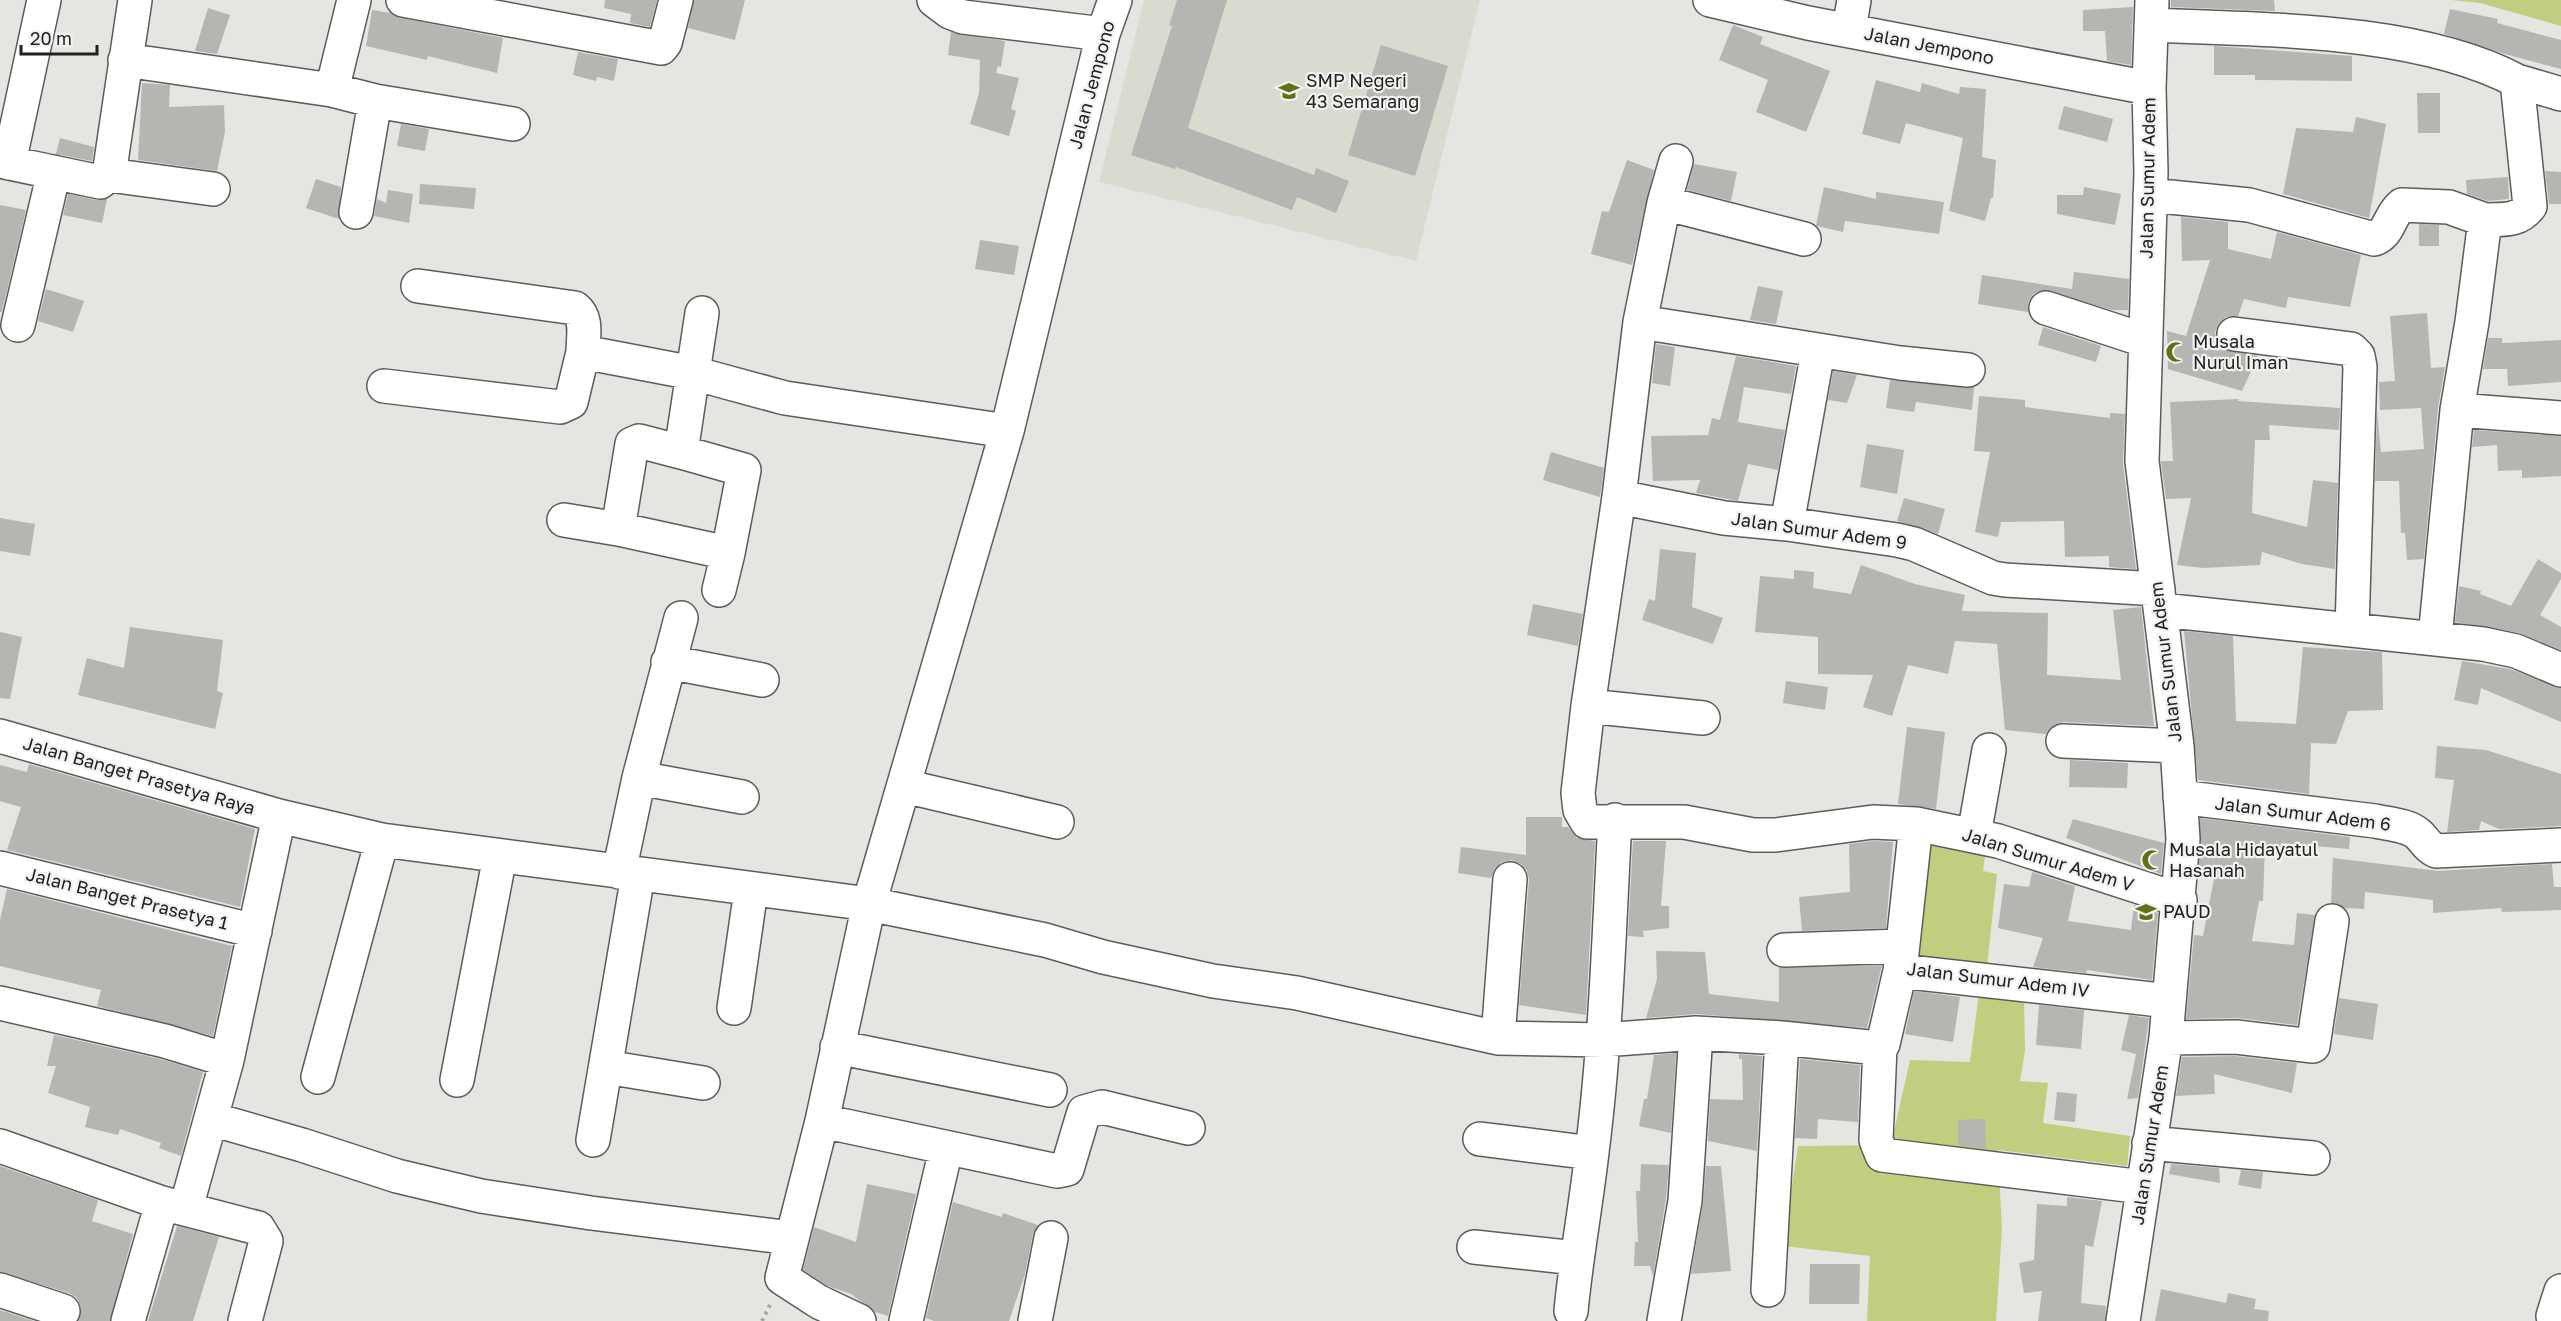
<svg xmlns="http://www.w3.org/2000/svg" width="2561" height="1321" font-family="'Golos Text',sans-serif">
<rect width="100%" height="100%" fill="#e5e6e2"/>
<path fill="#d9dbd0" d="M 1144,0 L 1480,0 L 1416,261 L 1099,182 Z"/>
<path fill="#c0cf7f" d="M 2451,0 L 2561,0 L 2561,26 L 2480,3 Z
M 1924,840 L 1986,848 L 1983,871 L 1997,874 L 1987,967 L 1913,958 Z
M 1979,992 L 2024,992 L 2025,1051 L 2020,1081 L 2048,1083 L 2043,1123 L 2130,1136 L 2127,1166 L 1998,1150 L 2002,1229 L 1996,1321 L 1867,1321 L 1870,1256 L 1783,1246 L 1798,1146 L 1891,1145 L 1910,1060 L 1970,1062 Z"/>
<path fill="#b5b5b2" d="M 605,0 L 657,0 L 650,27 L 630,23 L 631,14 L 604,8 Z
M 694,0 L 745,0 L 735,40 L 688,28 Z
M 1177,0 L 1227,0 L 1188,128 L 1314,175 L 1316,168 L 1349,181 L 1336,213 L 1297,197 L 1292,210 L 1176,167 L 1175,169 L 1131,155 L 1172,26 L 1169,25 Z
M 2171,0 L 2274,0 L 2275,11 L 2171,7 Z
M 2133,7 L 2131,65 L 2107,61 L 2105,31 L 2083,31 L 2083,10 Z
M 208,8 L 230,15 L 217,54 L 195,51 Z
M 2450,9 L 2498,19 L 2497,23 L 2561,40 L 2561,69 L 2501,53 L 2444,34 Z
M 372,10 L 390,13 L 400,18 L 503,38 L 497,73 L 428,56 L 427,60 L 366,46 Z
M 1733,25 L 1763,37 L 1760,44 L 1830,71 L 1806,132 L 1756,112 L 1768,80 L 1719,60 Z
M 951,32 L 1005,41 L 1001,67 L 998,66 L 996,73 L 1019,78 L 1011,109 L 1016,111 L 1009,136 L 970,124 L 979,93 L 980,60 L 948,55 Z
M 1381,45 L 1448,66 L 1415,176 L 1348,155 Z
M 2214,46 L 2352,56 L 2352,81 L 2255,80 L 2255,75 L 2214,75 Z
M 578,52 L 618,59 L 614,81 L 597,77 L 596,81 L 573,75 Z
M 1876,80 L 1920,92 L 1922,83 L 1959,94 L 1960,87 L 1986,89 L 1982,157 L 1996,160 L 1993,198 L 1991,198 L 1985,221 L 1949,211 L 1963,138 L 1906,123 L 1900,144 L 1862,134 Z
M 142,83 L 170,85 L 169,107 L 224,105 L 225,132 L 217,171 L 138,160 Z
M 2417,93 L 2440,93 L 2440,133 L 2418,133 Z
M 2064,106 L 2113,119 L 2107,142 L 2058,129 Z
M 2356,117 L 2386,124 L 2369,218 L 2283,194 L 2296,128 L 2353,132 Z
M 401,124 L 429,129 L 425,151 L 397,146 Z
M 60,138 L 94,147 L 92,161 L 56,154 Z
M 1627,160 L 1654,170 L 1632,265 L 1591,254 L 1602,211 L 1609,212 Z
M 1694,164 L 1737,172 L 1731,201 L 1687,190 Z
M 2545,171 L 2561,172 L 2561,204 L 2549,204 Z
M 2508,177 L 2509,199 L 2488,201 L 2467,194 L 2466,180 Z
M 316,179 L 341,187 L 339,219 L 306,208 Z
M 420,184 L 476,188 L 474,209 L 419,204 Z
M 1824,187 L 1876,199 L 1876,192 L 1944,202 L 1939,234 L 1845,221 L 1843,232 L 1817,226 L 1816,225 Z
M 2084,187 L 2121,194 L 2115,225 L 2057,214 L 2057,195 L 2083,195 Z
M 388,190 L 413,194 L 409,223 L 374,216 L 377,199 L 386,203 Z
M 68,194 L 96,200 L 107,199 L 102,223 L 63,215 Z
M 0,205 L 26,210 L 2,312 L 0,312 Z
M 2181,217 L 2228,222 L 2228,249 L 2271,259 L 2277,232 L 2361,255 L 2350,307 L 2288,297 L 2286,308 L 2244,299 L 2238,316 L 2226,317 L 2219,323 L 2215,332 L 2217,342 L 2223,349 L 2258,356 L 2242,391 L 2168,369 L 2167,331 L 2186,336 L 2210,260 L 2182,261 Z
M 2419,224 L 2439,225 L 2439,246 L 2419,246 Z
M 980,240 L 1019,246 L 1014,275 L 975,269 Z
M 2074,272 L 2129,279 L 2128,310 L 2112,310 L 2043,290 L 2033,294 L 2028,303 L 2028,312 L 1978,304 L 1982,275 L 2072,289 Z
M 1758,286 L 1783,291 L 1776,324 L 1750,320 Z
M 46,289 L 84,301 L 73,332 L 38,321 Z
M 2427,313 L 2431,368 L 2445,367 L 2438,408 L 2424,559 L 2407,560 L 2405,533 L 2401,533 L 2399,481 L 2375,481 L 2377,411 L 2381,452 L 2424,449 L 2421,408 L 2380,410 L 2379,382 L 2395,381 L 2390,316 Z
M 2043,327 L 2101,346 L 2096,362 L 2038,345 Z
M 2488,338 L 2502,338 L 2502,343 L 2561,340 L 2561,382 L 2508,386 L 2507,369 L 2483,369 Z
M 1656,344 L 1675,347 L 1670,386 L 1652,383 Z
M 1736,356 L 1796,366 L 1791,394 L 1744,387 L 1738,422 L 1785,430 L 1778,470 L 1748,464 L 1738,501 L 1696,493 L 1700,480 L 1653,481 L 1651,436 L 1708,435 L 1712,418 L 1720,420 Z
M 1833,371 L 1857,375 L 1847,403 L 1828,400 Z
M 1890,380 L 1974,387 L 1972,410 L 1916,402 L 1914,412 L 1886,408 Z
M 1979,396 L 2025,400 L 2025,407 L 2110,418 L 2110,413 L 2125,414 L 2123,463 L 2136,569 L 2109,567 L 2109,556 L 2065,557 L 2064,521 L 2001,522 L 1998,537 L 1975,532 L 1990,452 L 1974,451 Z
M 2239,399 L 2238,401 L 2340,408 L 2339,430 L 2269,425 L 2270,440 L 2255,440 L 2252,513 L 2307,527 L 2313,480 L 2338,483 L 2335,569 L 2302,564 L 2262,552 L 2260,565 L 2204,568 L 2177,565 L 2191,498 L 2166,499 L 2161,461 L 2173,461 L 2170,402 Z
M 2474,430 L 2561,436 L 2561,476 L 2522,478 L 2522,470 L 2498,471 L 2497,445 L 2472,447 Z
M 1867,444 L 1904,450 L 1897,494 L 1860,487 Z
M 1551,452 L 1604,468 L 1600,497 L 1543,480 Z
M 1904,498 L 1945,509 L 1938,534 L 1897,521 Z
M 0,518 L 35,524 L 30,556 L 0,551 Z
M 1660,549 L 1696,553 L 1692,607 L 1723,618 L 1713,644 L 1642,620 L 1649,599 L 1655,601 Z
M 2538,559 L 2561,573 L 2561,579 L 2540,615 L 2561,627 L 2561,650 L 2520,633 L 2455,622 L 2459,586 L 2481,591 L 2480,594 L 2511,606 Z
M 1861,565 L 1915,584 L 1965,595 L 1962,611 L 2048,613 L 2047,675 L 2121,680 L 2113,610 L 2141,607 L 2154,726 L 2064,722 L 2054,725 L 2046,734 L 2005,730 L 1997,644 L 1955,641 L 1948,674 L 1908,665 L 1892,716 L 1863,707 L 1873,675 L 1818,674 L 1818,637 L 1755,632 L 1760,576 L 1794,579 L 1794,570 L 1814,572 L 1813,588 L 1851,594 Z
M 1533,604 L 1583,614 L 1578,646 L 1527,635 Z
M 130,627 L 223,640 L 217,691 L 223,693 L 215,729 L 78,695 L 87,658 L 124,668 Z
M 2184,631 L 2233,636 L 2236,721 L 2296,724 L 2303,647 L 2382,652 L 2383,710 L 2348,711 L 2336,744 L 2311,743 L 2309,794 L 2198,780 Z
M 0,632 L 22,637 L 10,699 L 0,698 Z
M 2462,661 L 2510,669 L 2561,688 L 2561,722 L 2481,688 L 2478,705 L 2454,700 Z
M 1786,681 L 1828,687 L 1825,710 L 1783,703 Z
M 1907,727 L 1945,732 L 1936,809 L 1898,804 Z
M 2437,746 L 2486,750 L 2561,774 L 2561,826 L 2499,829 L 2481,821 L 2479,830 L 2447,832 L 2454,780 L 2435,778 Z
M 2070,760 L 2128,763 L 2127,788 L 2069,787 Z
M 29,764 L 255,829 L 240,907 L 7,850 L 21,807 L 0,801 L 0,765 L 27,772 Z
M 1526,817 L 1562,817 L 1562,827 L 1568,827 L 1577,838 L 1595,841 L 1586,1015 L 1519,1005 L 1529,880 L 1527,871 L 1521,864 L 1512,860 L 1502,862 L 1495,868 L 1491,878 L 1458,873 L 1461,847 L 1526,855 Z
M 2200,818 L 2350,837 L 2349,849 L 2281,843 L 2280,847 L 2265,846 L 2263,901 L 2259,901 L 2252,941 L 2294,945 L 2297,913 L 2315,915 L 2297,1025 L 2238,1018 L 2186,1019 L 2194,935 L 2203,936 L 2215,873 L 2199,873 Z
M 2073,819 L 2164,843 L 2161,874 L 2066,838 Z
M 1633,841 L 1666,841 L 1661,906 L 1669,906 L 1669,928 L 1643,931 L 1644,937 L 1628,936 Z
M 1874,841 L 1893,842 L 1886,928 L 1802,931 L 1799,897 L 1850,892 L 1849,844 Z
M 2333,858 L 2439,871 L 2552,864 L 2554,887 L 2561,887 L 2561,910 L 2502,912 L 2501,908 L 2433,913 L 2433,900 L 2365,892 L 2364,909 L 2345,908 L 2331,903 Z
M 2032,872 L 2075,886 L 2068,921 L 2131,930 L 2134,905 L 2158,913 L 2152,980 L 2087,970 L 2086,973 L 2033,967 L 2043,938 L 1998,928 L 2004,884 L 2029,887 Z
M 7,889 L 232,946 L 213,1036 L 97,1006 L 101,990 L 0,966 L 0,920 Z
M 1656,951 L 1705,952 L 1709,994 L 1779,1002 L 1779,968 L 1882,965 L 1867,1028 L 1697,1014 L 1646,1018 L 1657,979 Z
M 1914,991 L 1960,997 L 1953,1042 L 1905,1034 Z
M 2339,998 L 2378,1004 L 2373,1040 L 2334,1034 Z
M 2039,1005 L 2084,1010 L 2081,1049 L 2036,1045 Z
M 2129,1015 L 2149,1018 L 2138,1098 L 2127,1099 L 2136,1054 L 2121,1050 Z
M 54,1035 L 160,1059 L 203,1072 L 181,1156 L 159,1148 L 161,1143 L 120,1129 L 118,1135 L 85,1127 L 90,1107 L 48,1093 L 56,1066 L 47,1066 Z
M 1676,1053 L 1671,1133 L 1639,1126 L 1644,1099 L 1647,1099 L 1654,1055 Z
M 1739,1054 L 1762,1056 L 1757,1151 L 1708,1141 L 1710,1099 L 1743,1100 L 1742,1059 L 1739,1059 Z
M 2235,1056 L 2297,1063 L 2292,1093 L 2214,1074 L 2215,1094 L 2176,1096 L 2182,1057 Z
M 1800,1059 L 1860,1065 L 1858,1122 L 1818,1119 L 1817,1139 L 1795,1138 Z
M 2057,1092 L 2077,1094 L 2075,1122 L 2054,1120 Z
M 1985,1119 L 1986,1149 L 1958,1145 L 1958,1120 Z
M 1641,1164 L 1669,1165 L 1666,1199 L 1653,1277 L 1650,1266 L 1634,1266 L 1635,1242 L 1638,1242 L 1636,1191 L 1640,1191 Z
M 2171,1164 L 2219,1168 L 2220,1183 L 2169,1174 Z
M 0,1166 L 98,1200 L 92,1221 L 133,1234 L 110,1321 L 78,1321 L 81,1307 L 77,1298 L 69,1293 L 0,1272 Z
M 1706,1166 L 1721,1166 L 1731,1271 L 1691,1274 L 1703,1204 Z
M 2241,1170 L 2263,1172 L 2261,1189 L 2238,1185 Z
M 867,1184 L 916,1194 L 888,1316 L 875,1312 L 851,1294 L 828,1286 L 803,1270 L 814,1227 L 856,1242 Z
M 2067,1197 L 2102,1201 L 2093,1247 L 2085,1245 L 2081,1303 L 2106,1306 L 2105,1321 L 2038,1321 L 2042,1291 L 2024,1293 L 2019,1263 L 2034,1260 L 2037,1204 L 2067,1206 Z
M 953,1202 L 1002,1217 L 1003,1213 L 1038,1225 L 1033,1234 L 1025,1274 L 1009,1321 L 934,1321 L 926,1318 Z
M 177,1226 L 219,1237 L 193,1321 L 148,1321 Z
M 1810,1264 L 1860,1264 L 1859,1304 L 1809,1304 Z
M 2161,1289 L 2226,1303 L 2228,1293 L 2256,1299 L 2254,1309 L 2269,1311 L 2268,1321 L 2155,1321 Z
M 0,1310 L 34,1321 L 0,1321 Z"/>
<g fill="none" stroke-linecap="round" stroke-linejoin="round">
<g stroke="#5c5c5a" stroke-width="36">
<path id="minor" d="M 354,0 L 332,90 L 375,101 L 513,124
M 403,0 L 661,48 L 665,43 L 676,0
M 934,0 L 950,12 L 963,17 L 1103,34
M 1710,0 L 1808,23 L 2149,88
M 2152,25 C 2264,30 2417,28 2517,81
M 1849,30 L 1854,0
M 125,60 L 332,90
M 0,161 L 100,182 L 109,175 L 135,0
M 1676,161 L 1664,203 L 1640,322 L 1619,497 L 1588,706 L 1578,793 L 1580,810 L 1587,822 L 1684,822 L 1753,835 L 1776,835 L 1873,822 L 1916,824 L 1998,841 L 2180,900
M 9,163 L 44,0
M 109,175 L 213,189
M 2150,195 L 2249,205 L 2374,239 C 2390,234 2389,215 2402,205 L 2449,207 L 2485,220
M 1664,203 L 1804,239
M 356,212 L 375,101
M 418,286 L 575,308 C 588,318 583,337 583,352 L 693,373 L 785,398 L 1007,431
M 2046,308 L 2144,340
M 1640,322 L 1900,363 L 1968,370
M 18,325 L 54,172
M 2234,334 L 2351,349 L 2358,356 L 2360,367 L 2352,629
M 384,386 L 560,407 L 571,402 L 583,352
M 2457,410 L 2561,418
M 1619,497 L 1724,518 L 1787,524 L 1897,540 L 1914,544 L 1993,578 L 2005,580 L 2158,589
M 564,520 L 618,529 L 632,444 L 639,441 L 681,452 L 702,313
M 1787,524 L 1818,351
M 618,529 L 728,553 L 744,470 L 681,452
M 719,590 L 728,553
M 2162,610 L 2483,644 L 2516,651 L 2561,670
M 2435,638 L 2457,410 L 2472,322 L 2485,220 C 2503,219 2518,222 2530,206 L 2517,81 L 2561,94
M 668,662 L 762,680
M 1588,706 L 1703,718
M 0,736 L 279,816
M 2063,741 L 2177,746
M 639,778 L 742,797
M 904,786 L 1057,822
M 2180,797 L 2375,821 C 2388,824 2408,825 2418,834 C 2425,840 2426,846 2436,851 L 2561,845
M 1916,824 L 1900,971 L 2169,1001
M 1974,835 L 1989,750
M 0,868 L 255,931
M 619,872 L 639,778 L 681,618
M 1784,950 L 1901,946
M 0,1003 L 165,1041 L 227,1060
M 734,1008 L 751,890
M 1498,1038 L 1510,879
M 2166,1038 L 2236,1037 L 2313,1046 L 2332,921
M 837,1047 L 1050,1090
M 1880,1047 L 1876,1140 L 1882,1155 L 2143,1187
M 606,1067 L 703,1083
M 318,1077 L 382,840
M 457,1080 L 500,856
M 212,1119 L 302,1145 L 397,1176 L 481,1196 L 591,1213 L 792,1238
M 822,1121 L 1057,1171 L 1067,1169 L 1084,1112 L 1102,1107 L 1188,1128
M 1480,1139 L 1592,1153
M 593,1140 L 638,875
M 2149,1143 L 2313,1158
M 0,1146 L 162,1203 L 258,1228 L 266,1241 L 245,1321
M 186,1208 L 227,1060 L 279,816 L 382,840 L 869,904 L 1007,431 L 1103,34 L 1115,0
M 1474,1247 L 1576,1258
M 0,1290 L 63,1311
M 1768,1290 L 1782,1038
M 1571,1311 C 1576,1258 1586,1205 1592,1152 C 1606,1042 1609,931 1615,820
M 2553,1316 L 2561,1291
M 128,1321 L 162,1203
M 859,1321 L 819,1302 L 782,1278 L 822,1121 L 869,904 L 1045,940 L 1103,957 L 1213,981 L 1297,993 L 1498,1038 L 1603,1040 L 1696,1033 L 1782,1038 L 1878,1048 L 1883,1044 L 1900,971
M 906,1321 L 946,1149
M 1035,1321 L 1051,1238
M 1664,1321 L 1685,1201 L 1696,1033
M 2123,1321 L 2166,1038 L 2183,839 L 2177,746 L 2142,461 L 2151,173 L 2149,88 L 2152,0"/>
</g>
<path stroke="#a7a8a5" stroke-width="4" stroke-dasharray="3 4.5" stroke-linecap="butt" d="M 762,1321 L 771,1303"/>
<use href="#minor" stroke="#fff" stroke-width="33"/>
</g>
<defs>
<g id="school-bare" transform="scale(1.62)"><path d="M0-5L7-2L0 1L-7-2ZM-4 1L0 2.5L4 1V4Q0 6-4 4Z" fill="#646f19" stroke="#f2f3f0" stroke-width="2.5" paint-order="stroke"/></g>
<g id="mosque-bare" transform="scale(1.62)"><path d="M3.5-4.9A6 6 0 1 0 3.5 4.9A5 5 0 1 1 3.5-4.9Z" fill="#646f19" stroke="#f2f3f0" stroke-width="2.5" paint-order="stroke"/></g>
</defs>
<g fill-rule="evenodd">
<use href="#school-bare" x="1289" y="91"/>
<use href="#mosque-bare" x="2176" y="352"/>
<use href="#mosque-bare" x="2152" y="860"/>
<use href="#school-bare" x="2146" y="912"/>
</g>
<g text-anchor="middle" stroke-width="4.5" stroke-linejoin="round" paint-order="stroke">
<g font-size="18" fill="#202120" stroke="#f2f3f0">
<text transform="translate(1929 46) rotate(11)" y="6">Jalan Jempono</text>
<text transform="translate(1092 85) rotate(-75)" y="6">Jalan Jempono</text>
<text transform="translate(2148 178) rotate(-89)" y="6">Jalan Sumur Adem</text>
<text transform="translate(1819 531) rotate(8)" y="6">Jalan Sumur Adem 9</text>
<text transform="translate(2166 662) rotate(-97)" y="6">Jalan Sumur Adem</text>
<text transform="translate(139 776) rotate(16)" y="6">Jalan Banget Prasetya Raya</text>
<text transform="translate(2303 814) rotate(7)" y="6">Jalan Sumur Adem 6</text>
<text transform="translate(2048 860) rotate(17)" y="6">Jalan Sumur Adem V</text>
<text transform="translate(127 899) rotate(14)" y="6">Jalan Banget Prasetya 1</text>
<text transform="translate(1998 980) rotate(7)" y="6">Jalan Sumur Adem IV</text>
<text transform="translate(2150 1145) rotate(-81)" y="6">Jalan Sumur Adem</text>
</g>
<g font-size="18" fill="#202120" stroke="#f2f3f0" text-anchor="start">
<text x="1306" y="87">SMP Negeri<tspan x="1306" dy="21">43 Semarang</tspan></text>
<text x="2193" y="348">Musala<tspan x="2193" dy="21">Nurul Iman</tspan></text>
<text x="2169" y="856">Musala Hidayatul<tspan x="2169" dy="21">Hasanah</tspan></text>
<text x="2163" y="918">PAUD</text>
</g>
</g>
<path d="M21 45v9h76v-9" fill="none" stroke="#202120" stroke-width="3"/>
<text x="30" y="45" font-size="18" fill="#202120" stroke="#f2f3f0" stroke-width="4.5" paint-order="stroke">20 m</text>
</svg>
